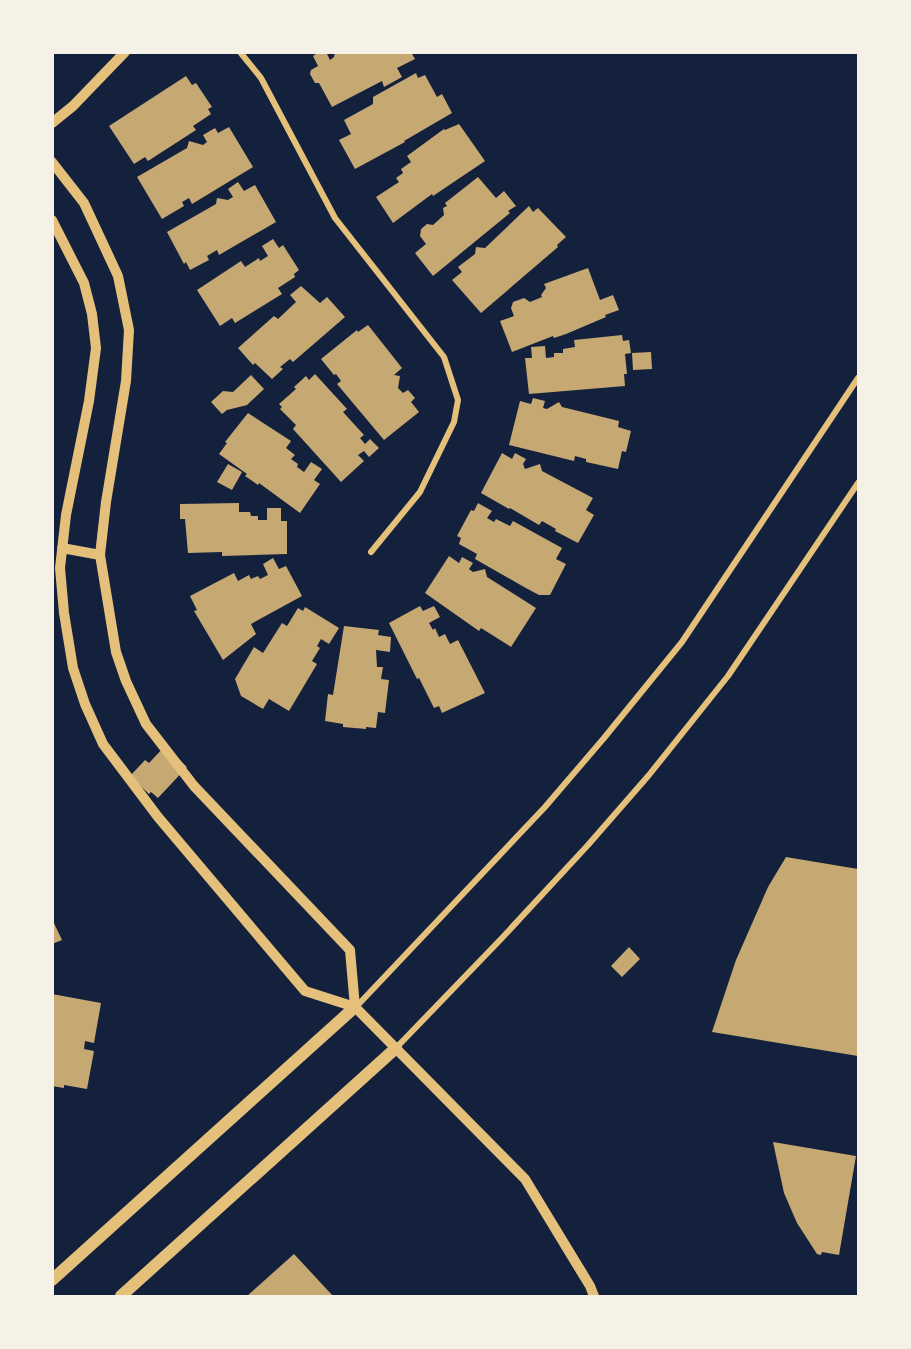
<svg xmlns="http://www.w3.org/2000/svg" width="911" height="1349" font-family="'Nunito Sans',sans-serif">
<rect width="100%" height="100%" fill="#14213d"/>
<path fill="#c6a872" d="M 319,52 L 326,52 L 330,60 L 334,57 L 335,52 L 411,52 L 415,59 L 397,68 L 402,77 L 384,87 L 382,81 L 332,107 L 319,83 L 315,83 L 310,74 L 311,70 L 318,66 L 313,56 Z
M 416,73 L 418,78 L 425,75 L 437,97 L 442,94 L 452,113 L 404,141 L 405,142 L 355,169 L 339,140 L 351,134 L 344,120 L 373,104 L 373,97 Z
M 186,76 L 192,85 L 196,83 L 212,107 L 208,109 L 211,114 L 193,126 L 196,130 L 148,161 L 145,157 L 134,164 L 109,126 Z
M 459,124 L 485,161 L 433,196 L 432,194 L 393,223 L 376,197 L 399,182 L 396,178 L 403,173 L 401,169 L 411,162 L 407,156 L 444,129 L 445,130 Z
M 229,127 L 253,167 L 192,204 L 189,198 L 182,202 L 184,206 L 162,219 L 137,177 L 187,148 L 189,141 L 203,145 L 207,142 L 203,135 L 215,128 L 218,133 Z
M 478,177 L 496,198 L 504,191 L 516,206 L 508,211 L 510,213 L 433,276 L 415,253 L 426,244 L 420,236 L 421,229 L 427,224 L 433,225 L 444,215 L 443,208 L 447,206 L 445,203 Z
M 238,182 L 244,191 L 255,185 L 276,222 L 219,255 L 217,250 L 207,256 L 209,260 L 190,270 L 186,262 L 184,264 L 167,232 L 216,204 L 217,198 L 228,200 L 233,197 L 228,189 Z
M 529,206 L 533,212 L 538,208 L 566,237 L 557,245 L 558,247 L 481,313 L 452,280 L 462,272 L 458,267 L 475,254 L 476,247 L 485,248 Z
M 273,239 L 279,248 L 283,245 L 299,270 L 294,274 L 295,277 L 278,288 L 282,294 L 235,323 L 232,318 L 220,326 L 197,290 L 241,261 L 245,267 L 259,258 L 260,261 L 268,256 L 262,246 Z
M 588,268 L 600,300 L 613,295 L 619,310 L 605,315 L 606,317 L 566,334 L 554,338 L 553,336 L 512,352 L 500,321 L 514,316 L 511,308 L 513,302 L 524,298 L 530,302 L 542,297 L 541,295 L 546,288 L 544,284 Z
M 301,286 L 320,303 L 327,297 L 345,317 L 293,362 L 290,359 L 280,367 L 283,369 L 272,379 L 255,363 L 253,365 L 238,348 L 274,316 L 278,319 L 296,302 L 290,295 Z
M 368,325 L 402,368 L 394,375 L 400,376 L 398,388 L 403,393 L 408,390 L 415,398 L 411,402 L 419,412 L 384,440 L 337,384 L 341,381 L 336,374 L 334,375 L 321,359 L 357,330 L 358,332 Z
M 622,335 L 623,341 L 629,340 L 631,353 L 625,354 L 627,374 L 624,374 L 625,386 L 529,394 L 525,358 L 532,358 L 531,347 L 545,346 L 546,358 L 554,357 L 554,353 L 563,353 L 563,349 L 575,347 L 574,340 Z
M 651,352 L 652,369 L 633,370 L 632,353 Z
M 315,374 L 347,409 L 343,412 L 364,435 L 360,438 L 365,444 L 370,439 L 379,448 L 369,457 L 364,451 L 358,455 L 364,461 L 341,482 L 293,429 L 296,425 L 280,409 L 282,407 L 279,404 L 296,389 L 294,387 L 306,376 L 309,380 Z
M 251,375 L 264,389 L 247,405 L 227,410 L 222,414 L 211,402 L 223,391 L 233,392 Z
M 533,398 L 545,401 L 543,408 L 547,409 L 559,402 L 562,407 L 619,421 L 618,427 L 631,431 L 626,452 L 622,451 L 618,469 L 586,462 L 586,459 L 575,456 L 574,461 L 509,445 L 520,401 L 531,404 Z
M 248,413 L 291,441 L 286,448 L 295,455 L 291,459 L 298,464 L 297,467 L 304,472 L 311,462 L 322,469 L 314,480 L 320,484 L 300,513 L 259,483 L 258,485 L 245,476 L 247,474 L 219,454 L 227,443 L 225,442 Z
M 502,453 L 512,459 L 515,453 L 526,459 L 523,464 L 525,469 L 540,464 L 542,471 L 593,498 L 586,510 L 594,515 L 578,543 L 555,531 L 556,529 L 542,521 L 539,525 L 510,508 L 509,509 L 481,493 Z
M 228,464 L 242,472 L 232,490 L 217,482 Z
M 239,503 L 239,512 L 250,512 L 251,516 L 258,516 L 258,520 L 267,520 L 267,508 L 281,508 L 281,521 L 287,521 L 287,554 L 222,556 L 222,552 L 188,553 L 185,519 L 180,519 L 180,504 Z
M 478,503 L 492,511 L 487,518 L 494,522 L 496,519 L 510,526 L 513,521 L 562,548 L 556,559 L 566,564 L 550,595 L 539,595 L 524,587 L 475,559 L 477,554 L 459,544 L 461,538 L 457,536 L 471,510 L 474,511 Z
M 449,556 L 459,563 L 462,557 L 473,563 L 469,569 L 473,572 L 485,569 L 487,577 L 536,608 L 511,647 L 481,628 L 479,631 L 425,593 Z
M 273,558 L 279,569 L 286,566 L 302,596 L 251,624 L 256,634 L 223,660 L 194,611 L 197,610 L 190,596 L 234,573 L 238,581 L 249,575 L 251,579 L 258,576 L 260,579 L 268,575 L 263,564 Z
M 420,606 L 423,611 L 434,606 L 440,617 L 429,623 L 433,630 L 435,628 L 439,637 L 445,634 L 450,644 L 458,640 L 485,693 L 442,713 L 439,706 L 434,708 L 419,678 L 417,679 L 389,623 Z
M 305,607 L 339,628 L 329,644 L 321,639 L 317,646 L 320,648 L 312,661 L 317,664 L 289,711 L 269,699 L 263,709 L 241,696 L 235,679 L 254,647 L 263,653 L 282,623 L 287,626 L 298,608 L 303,611 Z
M 344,626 L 379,630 L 378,635 L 391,637 L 390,652 L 376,650 L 377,667 L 383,667 L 381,679 L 389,680 L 385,713 L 378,712 L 376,728 L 366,727 L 366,729 L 343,727 L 343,724 L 325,721 L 328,694 L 333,695 Z
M 165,746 L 187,767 L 158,798 L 151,792 L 149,794 L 130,776 L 145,760 L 149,763 Z
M 786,857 L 858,869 L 858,1056 L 712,1032 L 736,960 L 768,887 Z
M 52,919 L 62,940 L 52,944 Z
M 629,947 L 640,959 L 622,977 L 611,966 Z
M 52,994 L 101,1003 L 94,1043 L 85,1041 L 84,1049 L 94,1051 L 87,1089 L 64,1085 L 64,1088 L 52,1086 Z
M 773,1142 L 856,1156 L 839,1255 L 822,1252 L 821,1255 L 817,1254 L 797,1223 L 784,1193 Z
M 294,1254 L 333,1296 L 247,1296 Z"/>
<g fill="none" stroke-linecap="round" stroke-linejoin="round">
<path stroke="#e5c07b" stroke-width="6" d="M 240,52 L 261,78 L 335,218 L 444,357 L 458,400 L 454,422 L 420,492 L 371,552
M 356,1007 L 545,807 L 604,738 L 682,642 L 858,378
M 396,1048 L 502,938 L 588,845 L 649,775 L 728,676 L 858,483"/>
<path stroke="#e5c07b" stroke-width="10" d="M 52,123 L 73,106 L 125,52
M 52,162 L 84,203 L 118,276 L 129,330 L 126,381 L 106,502 L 100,555 L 116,652 L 126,681 L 146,724 L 194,786 L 350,950 L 355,1007
M 52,220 L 84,283 L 92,314 L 96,348 L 89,401 L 66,515 L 60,568 L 64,613 L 73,668 L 85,704 L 103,744 L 158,817 L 305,991 L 355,1007 L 525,1179 L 590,1286 L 594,1296
M 62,548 L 100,555"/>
<path stroke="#e5c07b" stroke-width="12" d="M 52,1280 L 355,1007
M 121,1296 L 396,1048"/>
</g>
<rect width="911" height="1349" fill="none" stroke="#f6f1e7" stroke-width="108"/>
</svg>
